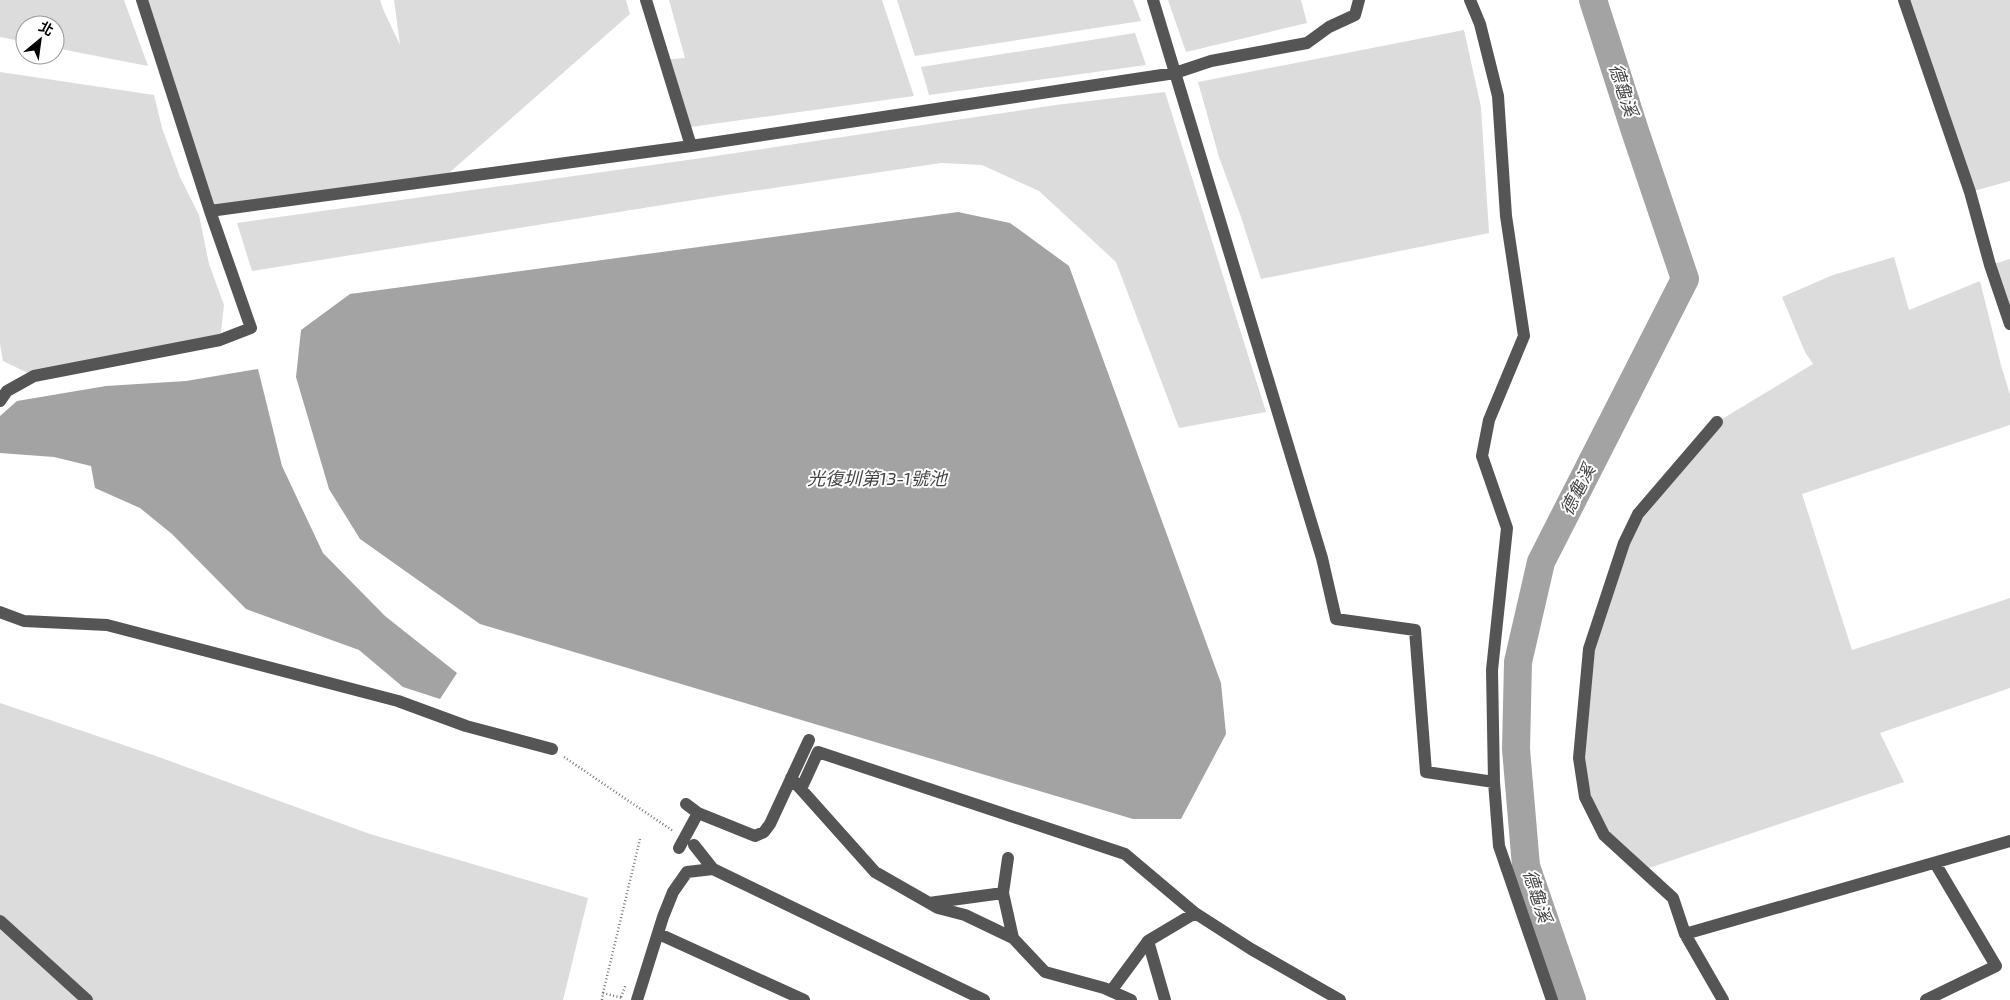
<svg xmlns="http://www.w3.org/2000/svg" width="2010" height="1000" font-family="'Exo 2','Noto Sans TC',sans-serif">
<rect width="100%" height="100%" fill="#fff"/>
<path fill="#dcdcdc" d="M 0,0 L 124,0 L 148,66 L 55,48 L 55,25 L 25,25 L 25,42 L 0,37 Z
M 144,0 L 380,0 L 383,9 L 400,45 L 394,0 L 626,0 L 630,14 L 441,180 L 210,211 Z
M 669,0 L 882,0 L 914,96 L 684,128 L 661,60 L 685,58 Z
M 897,0 L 1133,0 L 1141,21 L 915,56 Z
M 1168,0 L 1301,0 L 1307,23 L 1186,52 Z
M 1904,0 L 2010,0 L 2010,181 L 1970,192 Z
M 1464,30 L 1481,107 L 1489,233 L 1261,279 L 1240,214 L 1219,157 L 1198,82 Z
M 1135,33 L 1146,65 L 929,95 L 921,67 Z
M 0,72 L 154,95 L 162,128 L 180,177 L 199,215 L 209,264 L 224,305 L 220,340 L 34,376 L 3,361 L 0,344 Z
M 1165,92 L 1266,412 L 1179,428 L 1116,262 L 1039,191 L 982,165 L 941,163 L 706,198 L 252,271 L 237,223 L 695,159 L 1056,105 Z
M 1894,257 L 1909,310 L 1980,281 L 2001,365 L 2010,395 L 2010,425 L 1802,494 L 1852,650 L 2010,598 L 2010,688 L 1880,733 L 1904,782 L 1643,870 L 1604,835 L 1579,758 L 1589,649 L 1624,543 L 1717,422 L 1813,364 L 1805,352 L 1782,297 L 1833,275 Z
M 2010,259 L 2010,315 L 1990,265 Z
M 0,703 L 156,756 L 370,834 L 588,898 L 563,1000 L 0,1000 Z"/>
<path fill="#a3a3a3" d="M 958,212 L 1010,223 L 1069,266 L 1221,683 L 1226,734 L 1181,819 L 1133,819 L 480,624 L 360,539 L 329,489 L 296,377 L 301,330 L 350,294 Z
M 258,369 L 282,466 L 323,553 L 385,616 L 457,673 L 440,699 L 403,687 L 359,650 L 246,609 L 172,534 L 140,508 L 95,488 L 91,466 L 54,457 L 0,453 L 0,416 L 17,401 L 106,386 L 186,381 Z"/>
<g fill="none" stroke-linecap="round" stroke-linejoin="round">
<path stroke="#a3a3a3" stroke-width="28" d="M 1572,1000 L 1526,866 L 1516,749 L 1518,662 L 1541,562 L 1685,279 L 1635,131 L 1593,0"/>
<path stroke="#777" stroke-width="2.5" stroke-dasharray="1 2.5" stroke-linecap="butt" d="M 564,757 L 673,831
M 603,993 L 640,839
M 621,997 L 626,984
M 602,1000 L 603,993 L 622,998"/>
<path stroke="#555" stroke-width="12" d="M 646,0 L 691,146
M 1153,0 L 1322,558 L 1336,619 L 1415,630 L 1426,772 L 1494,782
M 1470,0 L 1480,24 L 1498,96 L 1506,216 L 1524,336 L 1489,420 L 1482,456 L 1507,528 L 1492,670 L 1494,782 L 1499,846 L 1552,1000
M 1904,0 L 1970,192 L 1990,265 L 2010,324
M 210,211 L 691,146 L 1175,73 L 1211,61 L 1307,43 L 1329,27 L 1355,15 L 1359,0
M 0,401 L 7,391 L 34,376 L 220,340 L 251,328 L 210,211 L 142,0
M 1717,422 L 1638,514 L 1624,543 L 1589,649 L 1579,758 L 1585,797 L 1604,835 L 1673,898 L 1685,934 L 1723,1000
M 0,612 L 24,621 L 107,625 L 398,701 L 466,726 L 552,749
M 791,778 L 875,872 L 938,908 L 965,915 L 1013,938 L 1045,972 L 1104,988 L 1131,1000
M 801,789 L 818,752 L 1125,854 L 1195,913 L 1251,949 L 1340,1000
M 686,804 L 698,813 L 755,836 L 764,832 L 770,824 L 809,740
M 694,845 L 713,869 L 984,1000
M 679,848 L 698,813
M 1008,858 L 1003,893 L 1013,938
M 929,903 L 1003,893
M 0,921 L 87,1000
M 659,934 L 804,1000
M 1685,934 L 2010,841
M 1111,991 L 1148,941
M 637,1000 L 663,917 L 673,892 L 687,872 L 713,869
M 1165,1000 L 1148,941 L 1195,913
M 1926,1000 L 1996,966 L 1935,863"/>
</g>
<g text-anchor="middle" stroke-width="4" stroke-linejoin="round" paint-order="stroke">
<g font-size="18" font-style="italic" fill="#444" stroke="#fff">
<text transform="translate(1623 90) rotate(72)" y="6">德龜溪</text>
<text x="877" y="485">光復圳第13-1號池</text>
<text transform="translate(1578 490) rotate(-63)" y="6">德龜溪</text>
<text transform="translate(1537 896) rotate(72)" y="6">德龜溪</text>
</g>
</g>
<g transform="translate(40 40) rotate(29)"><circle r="24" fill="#ffffff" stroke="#999999"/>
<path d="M0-4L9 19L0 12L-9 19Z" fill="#000000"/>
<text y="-8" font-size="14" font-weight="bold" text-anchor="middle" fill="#000000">北</text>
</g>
</svg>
